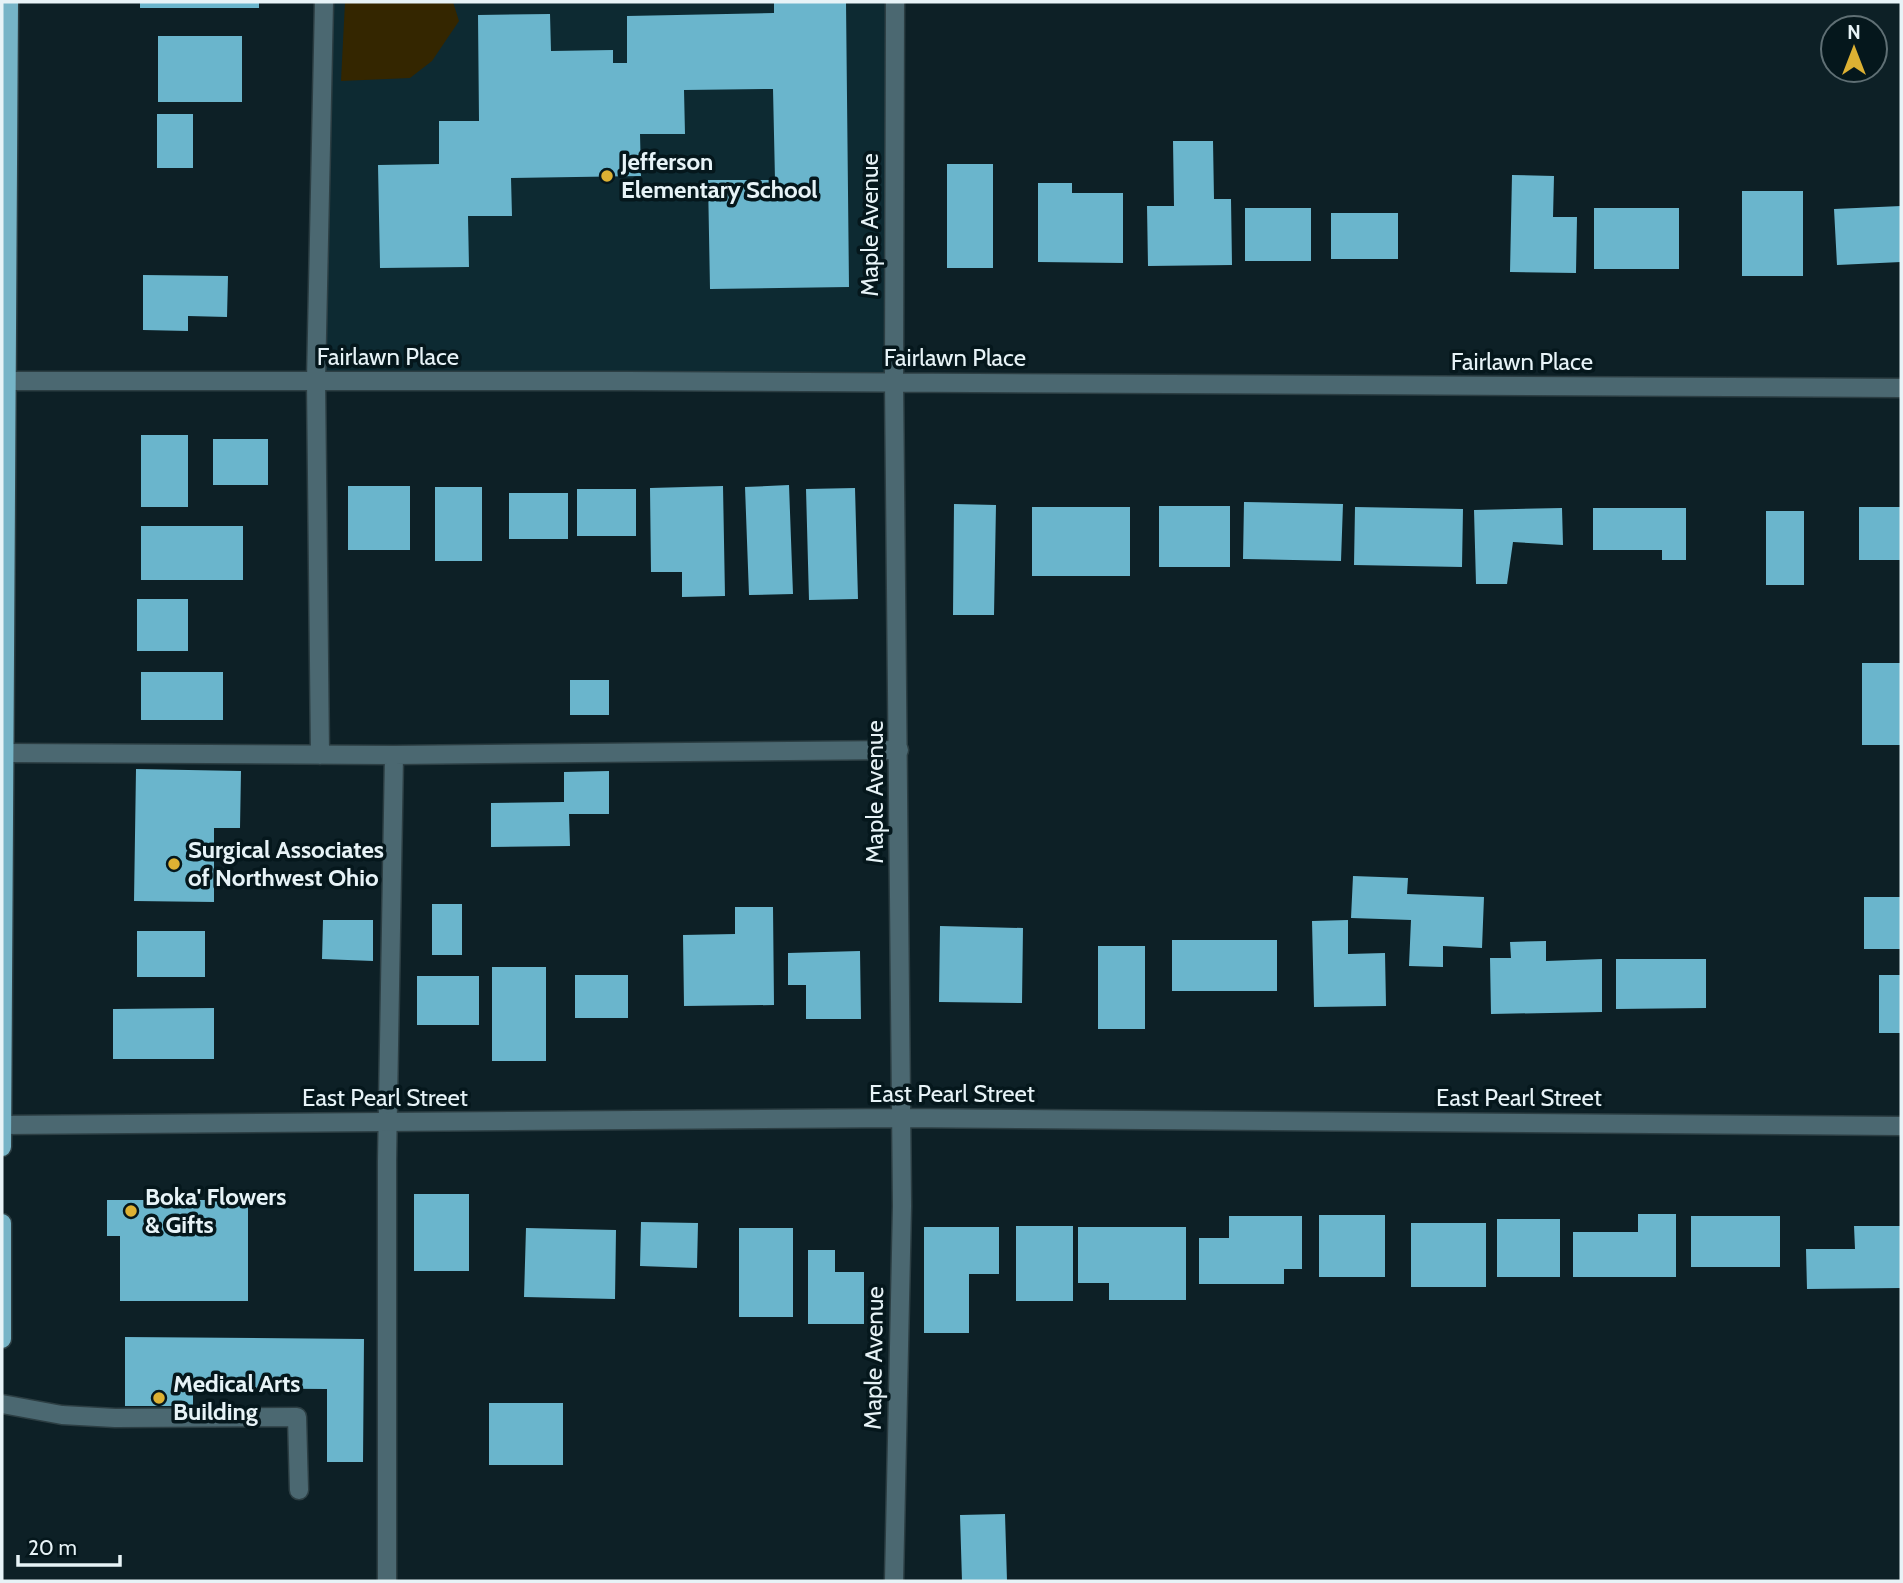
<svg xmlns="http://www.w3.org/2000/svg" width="1903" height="1583" font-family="Cabin,sans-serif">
<rect width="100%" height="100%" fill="#0d2026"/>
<path fill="#0d2a32" d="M 323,2 L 895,2 L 894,382 L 316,381 Z"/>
<path fill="#342600" d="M 345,2 L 453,2 L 459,21 L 432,61 L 410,78 L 341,81 Z"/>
<path fill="#6ab5cc" d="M 140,2 L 259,2 L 259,8 L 140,8 Z
M 774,2 L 846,2 L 849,287 L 710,289 L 708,180 L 775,180 L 773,89 L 684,90 L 685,134 L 640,134 L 641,176 L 511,178 L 512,216 L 468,216 L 469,267 L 380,268 L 378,165 L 439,164 L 439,121 L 479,121 L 478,15 L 550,14 L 551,51 L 613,50 L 613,63 L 627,63 L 627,16 L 774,13 Z
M 158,36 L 242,36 L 242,102 L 158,102 Z
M 157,114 L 193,114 L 193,168 L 157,168 Z
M 1173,141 L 1213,141 L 1214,199 L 1231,199 L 1232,265 L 1148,266 L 1147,206 L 1174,206 Z
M 947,164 L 993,164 L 993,268 L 947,268 Z
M 1512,175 L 1554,176 L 1553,217 L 1577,217 L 1576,273 L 1510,272 Z
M 1038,183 L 1072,183 L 1072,193 L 1123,193 L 1123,263 L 1038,262 Z
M 1742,191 L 1803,191 L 1803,276 L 1742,276 Z
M 1901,206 L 1901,262 L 1837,265 L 1834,209 Z
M 1245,208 L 1311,208 L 1311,261 L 1245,261 Z
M 1594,208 L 1679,208 L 1679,269 L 1594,269 Z
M 1331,213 L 1398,213 L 1398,259 L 1331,259 Z
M 143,275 L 228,276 L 227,317 L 188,316 L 188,331 L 143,330 Z
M 141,435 L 188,435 L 188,507 L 141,507 Z
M 213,439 L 268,439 L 268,485 L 213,485 Z
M 789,485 L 793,594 L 749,595 L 745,487 Z
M 348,486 L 410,486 L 410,550 L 348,550 Z
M 723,486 L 725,596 L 682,597 L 682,572 L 651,572 L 650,488 Z
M 435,487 L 482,487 L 482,561 L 435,561 Z
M 855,488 L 858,599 L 809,600 L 806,489 Z
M 577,489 L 636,489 L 636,536 L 577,536 Z
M 509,493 L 568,493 L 568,539 L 509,539 Z
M 1244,502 L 1343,504 L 1341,561 L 1243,559 Z
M 954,504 L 996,505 L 994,615 L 953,615 Z
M 1159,506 L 1230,506 L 1230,567 L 1159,567 Z
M 1032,507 L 1130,507 L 1130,576 L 1032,576 Z
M 1355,507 L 1463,509 L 1462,567 L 1354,565 Z
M 1859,507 L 1901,507 L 1901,560 L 1859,560 Z
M 1562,508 L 1563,545 L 1513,542 L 1507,584 L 1476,584 L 1474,510 Z
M 1593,508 L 1686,508 L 1686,560 L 1662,560 L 1662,550 L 1593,550 Z
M 1766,511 L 1804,511 L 1804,585 L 1766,585 Z
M 141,526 L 243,526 L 243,580 L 141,580 Z
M 137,599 L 188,599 L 188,651 L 137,651 Z
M 1862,663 L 1901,663 L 1901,745 L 1862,745 Z
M 141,672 L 223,672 L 223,720 L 141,720 Z
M 570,680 L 609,680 L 609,715 L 570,715 Z
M 136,769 L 241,771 L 240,828 L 214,828 L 214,902 L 134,901 Z
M 609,771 L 609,814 L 569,814 L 570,846 L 491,847 L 491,803 L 564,802 L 564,772 Z
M 1353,876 L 1408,878 L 1407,894 L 1484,897 L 1482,948 L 1443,946 L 1443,967 L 1409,966 L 1411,920 L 1351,918 Z
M 1864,897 L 1901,897 L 1901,949 L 1864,949 Z
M 432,904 L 462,904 L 462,955 L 432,955 Z
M 735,907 L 773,907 L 774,1005 L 684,1006 L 683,935 L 735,934 Z
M 323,920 L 373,920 L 373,961 L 322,959 Z
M 1348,920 L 1348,954 L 1385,953 L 1386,1006 L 1314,1007 L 1312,921 Z
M 940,926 L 1023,928 L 1022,1003 L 939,1002 Z
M 137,931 L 205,931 L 205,977 L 137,977 Z
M 1172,940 L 1277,940 L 1277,991 L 1172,991 Z
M 1546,941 L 1546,961 L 1602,959 L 1602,1012 L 1491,1014 L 1490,958 L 1511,958 L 1510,942 Z
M 1098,946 L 1145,946 L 1145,1029 L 1098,1029 Z
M 860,951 L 861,1019 L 806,1019 L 806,985 L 788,985 L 788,953 Z
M 1616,959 L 1706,959 L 1706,1008 L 1616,1009 Z
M 492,967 L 546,967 L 546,1061 L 492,1061 Z
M 575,975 L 628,975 L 628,1018 L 575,1018 Z
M 1879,975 L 1901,975 L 1901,1033 L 1879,1033 Z
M 417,976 L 479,976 L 479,1025 L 417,1025 Z
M 214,1008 L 214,1059 L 113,1059 L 113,1009 Z
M 414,1194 L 469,1194 L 469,1271 L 414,1271 Z
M 107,1200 L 248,1200 L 248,1301 L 120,1301 L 120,1236 L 107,1236 Z
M 1638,1214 L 1676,1214 L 1676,1277 L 1573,1277 L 1573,1232 L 1638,1232 Z
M 1319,1215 L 1385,1215 L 1385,1277 L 1319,1277 Z
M 1229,1216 L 1302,1216 L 1302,1269 L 1284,1269 L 1284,1284 L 1199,1284 L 1199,1238 L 1229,1238 Z
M 1691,1216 L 1780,1216 L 1780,1267 L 1691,1267 Z
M 1497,1219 L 1560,1219 L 1560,1277 L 1497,1277 Z
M 641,1222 L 698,1223 L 697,1268 L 640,1266 Z
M 1411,1223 L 1486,1223 L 1486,1287 L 1411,1287 Z
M 1016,1226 L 1073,1226 L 1073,1301 L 1016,1301 Z
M 1854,1226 L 1901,1226 L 1901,1288 L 1807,1289 L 1806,1249 L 1855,1249 Z
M 924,1227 L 999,1227 L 999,1274 L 969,1274 L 969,1333 L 924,1333 Z
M 1078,1227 L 1186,1227 L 1186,1300 L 1109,1300 L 1109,1283 L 1078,1283 Z
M 526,1228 L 616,1230 L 615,1299 L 524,1297 Z
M 739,1228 L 793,1228 L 793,1317 L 739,1317 Z
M 808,1250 L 835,1250 L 835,1272 L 864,1272 L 864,1324 L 808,1324 Z
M 125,1337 L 364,1339 L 363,1462 L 327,1462 L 327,1389 L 193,1388 L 193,1406 L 125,1406 Z
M 489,1403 L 563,1403 L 563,1465 L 489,1465 Z
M 1005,1514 L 1007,1581 L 962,1581 L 960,1515 Z"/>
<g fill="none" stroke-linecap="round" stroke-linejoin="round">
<g stroke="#2c3e43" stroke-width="21">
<path id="service" d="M 6,753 L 394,755 L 899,750
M 320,755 L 316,381 L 324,2
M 2,1404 L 62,1415 L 115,1418 L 297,1417 L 299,1490
M 387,1581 L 387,1161 L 394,755"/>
</g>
<g stroke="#2c3e43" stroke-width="21">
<path id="minor" d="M 2,381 L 627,381 L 1901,388
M 2,1125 L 901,1118 L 1901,1126
M 894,1581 L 902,1206 L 894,382 L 895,2"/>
</g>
<g stroke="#2c3e43" stroke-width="21">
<path id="primary" d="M 2,1147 L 9,2
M 2,1223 L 2,1339"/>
</g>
<use href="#service" stroke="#4b6871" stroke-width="18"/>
<use href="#minor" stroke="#4b6871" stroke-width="18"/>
<use href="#primary" stroke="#76b4c7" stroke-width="18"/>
</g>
<g fill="#ddb133" stroke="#05171c" stroke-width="2.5">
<circle cx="607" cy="176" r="7"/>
<circle cx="174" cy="864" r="7"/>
<circle cx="131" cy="1211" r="7"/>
<circle cx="159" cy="1398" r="7"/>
</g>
<g text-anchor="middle" stroke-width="7" stroke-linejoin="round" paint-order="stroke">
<g font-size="24" font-weight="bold" fill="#e7f3f7" stroke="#05171c" text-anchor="start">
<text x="621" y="170">Jefferson<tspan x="621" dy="28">Elementary School</tspan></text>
<text x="188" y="858">Surgical Associates<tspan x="188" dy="28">of Northwest Ohio</tspan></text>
<text x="145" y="1205">Boka' Flowers<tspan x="145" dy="28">&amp; Gifts</tspan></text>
<text x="173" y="1392">Medical Arts<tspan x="173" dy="28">Building</tspan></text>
</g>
<g font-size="24" fill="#e7f3f7" stroke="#05171c">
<text transform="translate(870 225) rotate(-90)" y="8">Maple Avenue</text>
<text x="388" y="365">Fairlawn Place</text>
<text x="955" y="366">Fairlawn Place</text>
<text x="1522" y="370">Fairlawn Place</text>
<text transform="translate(875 792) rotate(-90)" y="8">Maple Avenue</text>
<text x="952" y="1102">East Pearl Street</text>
<text x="385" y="1106">East Pearl Street</text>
<text x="1519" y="1106">East Pearl Street</text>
<text transform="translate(874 1358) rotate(-89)" y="8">Maple Avenue</text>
</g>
</g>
<rect width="1903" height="1583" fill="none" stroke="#e7f3f7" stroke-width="7"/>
<g transform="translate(1854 49)"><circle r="33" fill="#05171c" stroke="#5f6f74" stroke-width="2"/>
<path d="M0-5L12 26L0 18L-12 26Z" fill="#ddb133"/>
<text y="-10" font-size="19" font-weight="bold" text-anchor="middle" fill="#e7f3f7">N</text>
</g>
<path d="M18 1555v10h102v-10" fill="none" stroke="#e7f3f7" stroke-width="3.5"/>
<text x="28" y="1555" font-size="21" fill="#e7f3f7" stroke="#05171c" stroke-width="5" paint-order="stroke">20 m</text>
</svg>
